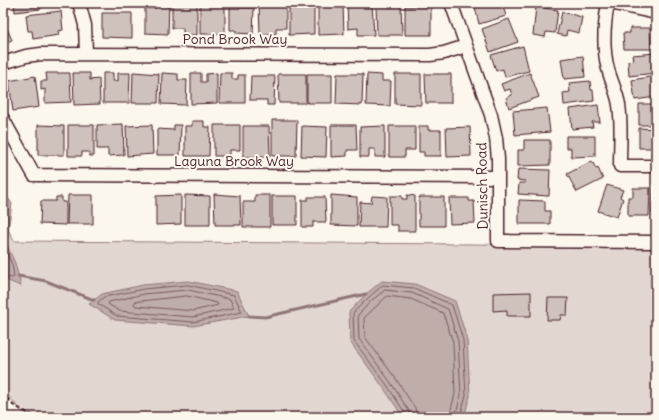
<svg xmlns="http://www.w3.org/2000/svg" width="659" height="420" font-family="Delius,sans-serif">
<rect width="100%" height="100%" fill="#fbf7ec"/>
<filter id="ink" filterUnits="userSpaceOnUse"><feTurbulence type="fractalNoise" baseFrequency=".025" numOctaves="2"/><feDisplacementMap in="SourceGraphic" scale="8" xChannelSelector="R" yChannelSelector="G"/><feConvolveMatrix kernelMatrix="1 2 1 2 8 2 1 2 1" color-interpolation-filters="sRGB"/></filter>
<g filter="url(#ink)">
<path fill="#e2d7d0" stroke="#967b7e" d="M 3,220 L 14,241 L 472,244 L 656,247 L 656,417 L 37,416 L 21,411 L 3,389 Z"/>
<path fill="#bfadaa" stroke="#907477" d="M 3,190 L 12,204 L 6,243 L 15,263 L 21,286 L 3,279 Z
M 188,281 L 237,291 L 249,316 L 193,326 L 115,320 L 89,304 L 102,294 L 143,285 Z
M 382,281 L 415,284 L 455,301 L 467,339 L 470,396 L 464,417 L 403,417 L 383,387 L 350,342 L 349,312 L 366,294 Z"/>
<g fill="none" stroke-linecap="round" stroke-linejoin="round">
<path stroke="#79585e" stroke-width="1" d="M 3,197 L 7,205 L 3,236
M 3,245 L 12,264 L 14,277 L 12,278 L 3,276
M 188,285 L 234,295 L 242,312 L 193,322 L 117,316 L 98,304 L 98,302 L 104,297 L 144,289 Z
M 188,290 L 230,299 L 234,308 L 193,317 L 119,311 L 108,304 L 109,302 L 144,294 Z
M 187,296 L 217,303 L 218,305 L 193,311 L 136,306 L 134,304 L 135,302 Z
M 406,417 L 405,413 L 387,385 L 354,341 L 353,313 L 369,297 L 383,285 L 414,288 L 452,305 L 463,340 L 466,395 L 460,417
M 411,417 L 409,411 L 391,383 L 359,339 L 358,315 L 372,300 L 385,290 L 412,293 L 448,309 L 458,341 L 461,395 L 455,417
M 417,417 L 415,408 L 396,379 L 365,337 L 364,318 L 387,296 L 411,299 L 443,313 L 453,342 L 455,394 L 449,417"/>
<path stroke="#907477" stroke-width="3" d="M 18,276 L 46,281 L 94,300
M 249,316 L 265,317 L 366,294"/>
</g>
<path fill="#cfc2bc" stroke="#4a1f2b" d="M 20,3 L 45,3 L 41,4 L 41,9 L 15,12 L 14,4 Z
M 161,3 L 169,3 L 168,34 L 145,33 L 145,8 L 155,8 L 155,5 L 161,5 Z
M 172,3 L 197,3 L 197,35 L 183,35 L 183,28 L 172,28 Z
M 230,3 L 241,4 L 240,8 L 254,8 L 253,34 L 236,33 L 236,30 L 230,30 Z
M 286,3 L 286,28 L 276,28 L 276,34 L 260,34 L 259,4 Z
M 372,3 L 374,35 L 358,35 L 358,28 L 348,29 L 347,4 Z
M 387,3 L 398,3 L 398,5 L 401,4 L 402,35 L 377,35 L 376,6 L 387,5 Z
M 474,3 L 502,3 L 506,16 L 479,24 Z
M 200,5 L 225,5 L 225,34 L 200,34 Z
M 289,5 L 314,5 L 314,34 L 289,35 Z
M 318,5 L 343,5 L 344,34 L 318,35 Z
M 405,6 L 431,6 L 431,35 L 405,35 Z
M 536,7 L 558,10 L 555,33 L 546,32 L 545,37 L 533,35 Z
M 61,11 L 63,30 L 58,31 L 59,35 L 33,39 L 32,31 L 28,31 L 26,15 Z
M 562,12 L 582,17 L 579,33 L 567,30 L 566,36 L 557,34 Z
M 102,13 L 132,13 L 132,38 L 102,37 Z
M 509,19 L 518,42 L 490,52 L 482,29 Z
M 5,24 L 12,40 L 3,44 L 3,25 Z
M 630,28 L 650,28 L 651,49 L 624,49 L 623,33 L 630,33 Z
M 523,46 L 529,71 L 505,77 L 503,69 L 496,71 L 491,55 Z
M 656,53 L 655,73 L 629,76 L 628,61 L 633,60 L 632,55 Z
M 583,56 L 585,77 L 564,79 L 561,59 Z
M 133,72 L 159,74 L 158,103 L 132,103 Z
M 46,73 L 70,73 L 71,102 L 45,103 L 45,89 L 41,90 L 41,81 L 47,81 Z
M 73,73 L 90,73 L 90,80 L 99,79 L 100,104 L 74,105 Z
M 103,73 L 113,73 L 113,81 L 118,81 L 118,73 L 130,73 L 129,103 L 103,103 Z
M 162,73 L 178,74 L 178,80 L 187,80 L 186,105 L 161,104 Z
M 191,73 L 201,73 L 201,82 L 206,82 L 206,74 L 217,73 L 217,103 L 191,104 Z
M 220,73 L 232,73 L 232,79 L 238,79 L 238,75 L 245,75 L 245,103 L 219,103 Z
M 530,73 L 539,97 L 509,108 L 506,98 L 512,95 L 510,89 L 504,91 L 501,84 Z
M 278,74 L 306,74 L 306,103 L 279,103 Z
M 307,74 L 332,74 L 332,103 L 307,103 Z
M 337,74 L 363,74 L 362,105 L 336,104 Z
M 367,74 L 382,75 L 382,81 L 391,81 L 390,106 L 366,105 Z
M 395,74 L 421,74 L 421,105 L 395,104 Z
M 425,74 L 451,74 L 451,103 L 426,103 Z
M 35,76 L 39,107 L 13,111 L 9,81 Z
M 251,76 L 275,76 L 274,105 L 267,105 L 267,100 L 250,100 Z
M 656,76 L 656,97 L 635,100 L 632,80 Z
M 590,81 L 591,90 L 593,90 L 594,101 L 564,105 L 563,93 L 570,92 L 569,83 Z
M 639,104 L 656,104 L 656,125 L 639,125 Z
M 598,105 L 600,122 L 592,122 L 593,127 L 572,129 L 570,109 Z
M 547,108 L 550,132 L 515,135 L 513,111 Z
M 272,120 L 297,120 L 296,156 L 272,156 Z
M 192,121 L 204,121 L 204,127 L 210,127 L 209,156 L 185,156 L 185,126 L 192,126 Z
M 123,124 L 124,155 L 108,156 L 108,149 L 97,149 L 97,125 Z
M 38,125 L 64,126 L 64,155 L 38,155 Z
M 68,125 L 94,125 L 94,156 L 89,156 L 89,152 L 82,152 L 82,156 L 68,156 Z
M 152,125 L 153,154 L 127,156 L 126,126 Z
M 174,125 L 181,125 L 180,155 L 157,155 L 157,129 L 174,130 Z
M 214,125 L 240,125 L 240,150 L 230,150 L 230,156 L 214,156 Z
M 331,125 L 356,125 L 357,150 L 347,150 L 347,156 L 331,157 Z
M 243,126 L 269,126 L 270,157 L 243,157 Z
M 302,126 L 327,127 L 326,157 L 301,156 Z
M 385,126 L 385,157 L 375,157 L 375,149 L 369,149 L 369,157 L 360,157 L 360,127 Z
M 389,126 L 415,126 L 415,150 L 405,150 L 405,157 L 389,157 Z
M 419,126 L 428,126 L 428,130 L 441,130 L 441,156 L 424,156 L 424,152 L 419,152 Z
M 470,127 L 471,156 L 447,157 L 446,128 Z
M 639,128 L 656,129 L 656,148 L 639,148 Z
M 566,136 L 595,136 L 595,156 L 571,157 L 571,148 L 566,148 Z
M 524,140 L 550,140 L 550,165 L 518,166 L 518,150 L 524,150 Z
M 592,161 L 596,169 L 598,168 L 603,179 L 577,192 L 567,174 Z
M 518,169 L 550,170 L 549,196 L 518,194 L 519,183 L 525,183 L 525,181 L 517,180 Z
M 607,185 L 623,190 L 620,197 L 623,199 L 617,217 L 598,211 Z
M 653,185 L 656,185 L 656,214 L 652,214 Z
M 633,188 L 650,188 L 649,216 L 628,216 L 628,197 L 633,197 Z
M 214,194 L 240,196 L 241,225 L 215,225 Z
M 68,195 L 93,195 L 93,224 L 67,224 Z
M 181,195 L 181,224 L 156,225 L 156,196 Z
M 185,195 L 210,196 L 210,225 L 185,225 Z
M 255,195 L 270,195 L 270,227 L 243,227 L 243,202 L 255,202 Z
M 331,195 L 357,197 L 357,226 L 331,225 Z
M 407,195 L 415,196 L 415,231 L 398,231 L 398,225 L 390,225 L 390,196 L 402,196 L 402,199 L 407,199 Z
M 272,196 L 297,196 L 297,225 L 272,225 Z
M 372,196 L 387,197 L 386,227 L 359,227 L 360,202 L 371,203 Z
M 56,197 L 62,197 L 62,202 L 66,202 L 66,225 L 40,224 L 41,201 L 56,201 Z
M 308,197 L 325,197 L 326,222 L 313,222 L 313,227 L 302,227 L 302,200 L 308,200 Z
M 419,197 L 444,197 L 444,226 L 419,226 Z
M 449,198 L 469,198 L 469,201 L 474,201 L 475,223 L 450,224 Z
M 519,200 L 545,201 L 545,211 L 550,211 L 550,224 L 519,224 Z
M 531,292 L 531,316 L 507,316 L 507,310 L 493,311 L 493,293 Z
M 548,298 L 568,298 L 567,315 L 561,315 L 560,320 L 547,320 Z"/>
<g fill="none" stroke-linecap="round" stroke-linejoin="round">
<g stroke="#4a1f2b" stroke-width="15">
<path id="minor" d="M 79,3 L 85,25 L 86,53
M 451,3 L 491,115 L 496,138 L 498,159 L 498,241 L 656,242
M 608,3 C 604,25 602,47 608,69 C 611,81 617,92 619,105 C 622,124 620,145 620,166 L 656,166
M 610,3 L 656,13
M 3,63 L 26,56 L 41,54 L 430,55 L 444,53 L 466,46
M 3,119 L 34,175 L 498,177"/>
</g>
<path stroke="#4a1f2b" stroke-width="2" stroke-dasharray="4 3" stroke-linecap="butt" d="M 3,393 L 13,405 L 35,417"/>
<use href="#minor" stroke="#fbf7ec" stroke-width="12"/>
</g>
</g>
<g text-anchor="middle" stroke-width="4" stroke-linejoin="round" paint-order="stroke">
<g font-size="14" fill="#4a1f2b" stroke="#fbf7ec">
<text x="235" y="44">Pond Brook Way</text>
<text x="234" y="166">Laguna Brook Way</text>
<text transform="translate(482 186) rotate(-91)" y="5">Dunisch Road</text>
</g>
</g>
<rect width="659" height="420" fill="none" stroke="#fbf7ec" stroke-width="16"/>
<rect x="8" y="8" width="643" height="404" fill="none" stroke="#4a1f2b" stroke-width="1.5" filter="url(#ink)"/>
</svg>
